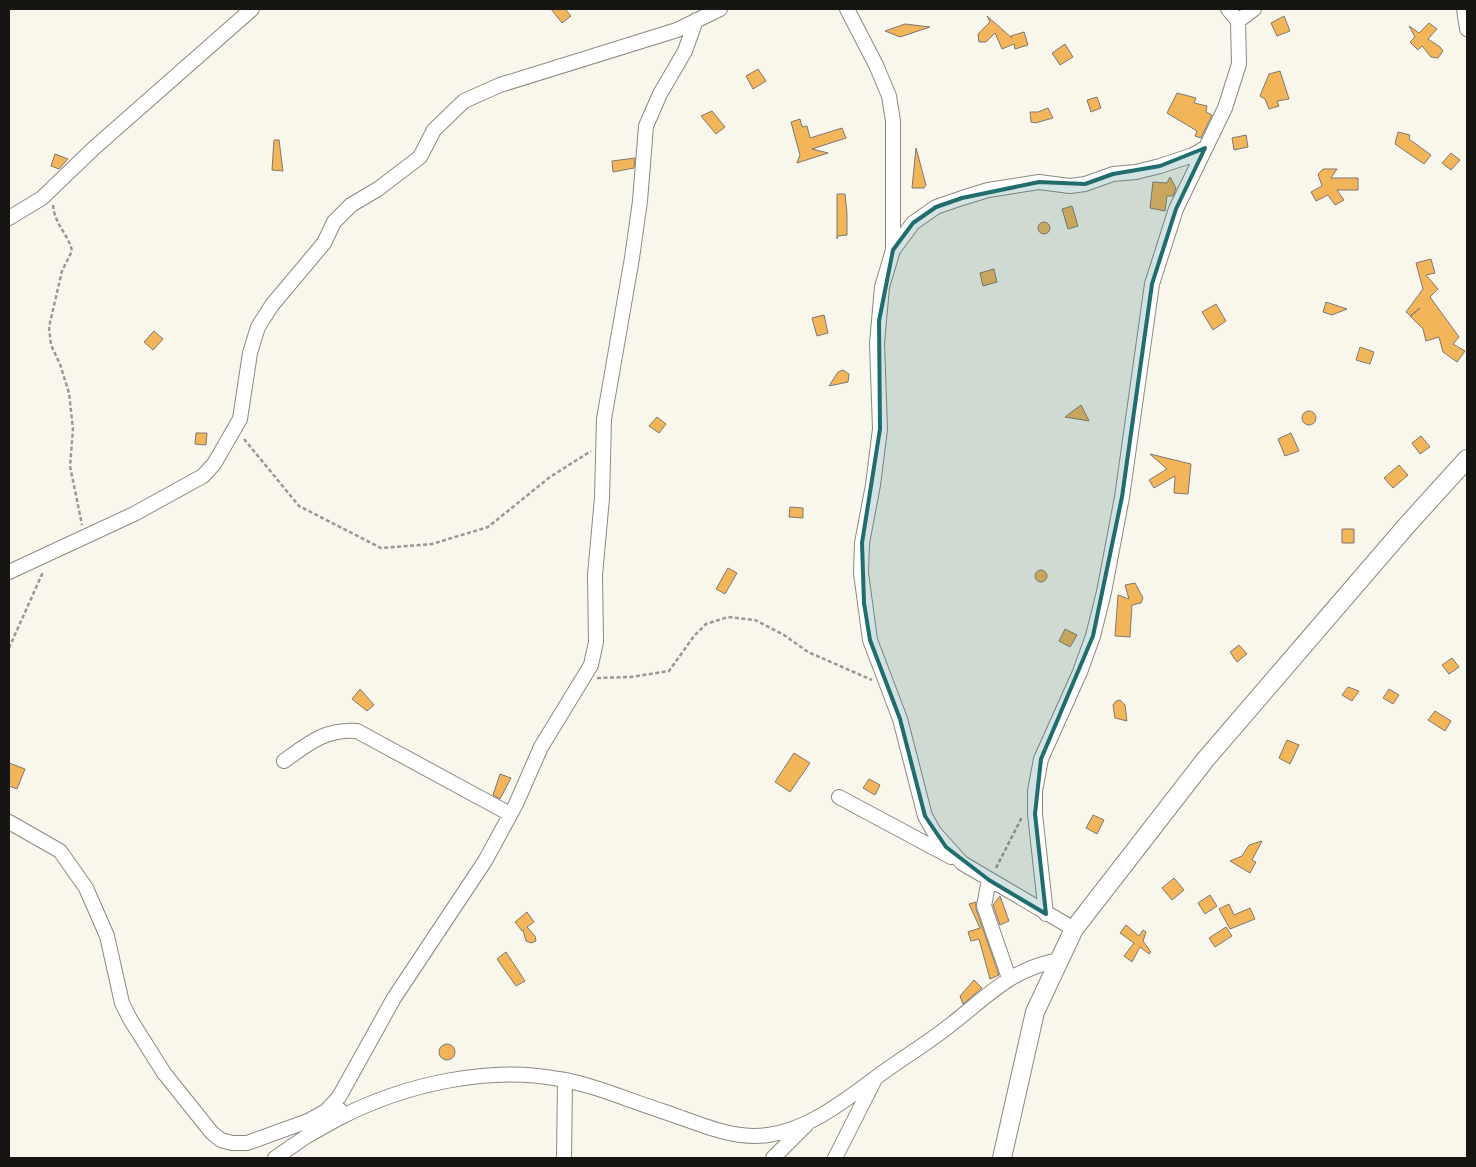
<svg xmlns="http://www.w3.org/2000/svg" width="1476" height="1167" font-family="'Noto Sans',sans-serif">
<rect width="100%" height="100%" fill="#f9f6ec"/>
<path fill="#f2b559" stroke="#7f7972" d="M 551,9 L 565,9 L 571,16 L 562,23 Z
M 987,16 L 1012,38 L 1011,36 L 1024,32 L 1028,45 L 1015,49 L 1014,44 L 1002,49 L 995,33 L 986,42 L 979,42 L 978,34 L 990,22 Z
M 1284,16 L 1290,31 L 1277,36 L 1271,23 Z
M 1429,23 L 1437,29 L 1428,39 L 1440,47 L 1443,51 L 1438,58 L 1431,57 L 1422,46 L 1418,50 L 1410,42 L 1415,37 L 1409,26 L 1419,33 Z
M 905,24 L 930,27 L 900,37 L 885,31 Z
M 1065,44 L 1073,57 L 1060,65 L 1052,53 Z
M 758,69 L 766,81 L 753,89 L 746,76 Z
M 1280,71 L 1289,99 L 1277,101 L 1279,106 L 1269,109 L 1265,99 L 1260,96 L 1269,74 Z
M 1177,93 L 1196,98 L 1194,103 L 1207,106 L 1206,112 L 1212,115 L 1201,138 L 1195,136 L 1197,131 L 1167,113 Z
M 1097,97 L 1101,108 L 1091,112 L 1087,100 Z
M 1048,108 L 1053,118 L 1035,123 L 1031,122 L 1030,112 L 1038,112 Z
M 712,111 L 725,127 L 716,134 L 701,116 Z
M 800,119 L 802,127 L 807,126 L 810,138 L 842,128 L 846,138 L 812,149 L 828,153 L 797,163 L 800,155 L 791,122 Z
M 1398,132 L 1410,135 L 1409,139 L 1431,155 L 1424,164 L 1395,144 Z
M 1246,135 L 1248,147 L 1234,150 L 1232,138 Z
M 274,140 L 279,140 L 283,171 L 272,170 Z
M 916,148 L 926,185 L 924,188 L 912,188 Z
M 1451,153 L 1460,160 L 1451,170 L 1442,163 Z
M 55,154 L 68,159 L 59,169 L 51,166 Z
M 635,158 L 634,168 L 613,172 L 612,161 Z
M 1323,169 L 1337,169 L 1331,178 L 1358,178 L 1358,190 L 1337,190 L 1344,200 L 1335,205 L 1328,195 L 1316,201 L 1311,192 L 1322,186 L 1318,174 Z
M 1170,177 L 1176,188 L 1173,196 L 1167,196 L 1165,211 L 1150,208 L 1153,182 L 1167,183 Z
M 837,194 L 845,194 L 847,213 L 847,235 L 838,236 L 837,239 Z
M 1072,206 L 1078,226 L 1068,229 L 1062,209 Z
M1038 228a6 6 0 1 1 12 0a6 6 0 1 1-12 0Z
M 1431,259 L 1435,273 L 1426,275 L 1438,289 L 1430,297 L 1459,337 L 1453,344 L 1465,351 L 1457,362 L 1443,352 L 1439,337 L 1426,341 L 1423,329 L 1410,316 L 1420,308 L 1411,316 L 1406,312 L 1423,289 L 1416,263 Z
M 994,269 L 997,282 L 983,286 L 980,273 Z
M 1326,302 L 1347,309 L 1332,315 L 1323,312 Z
M 1216,304 L 1226,321 L 1213,330 L 1202,312 Z
M 824,315 L 828,333 L 817,336 L 812,318 Z
M 154,331 L 163,339 L 153,350 L 144,342 Z
M 1360,347 L 1374,352 L 1370,364 L 1356,360 Z
M 843,370 L 849,374 L 848,382 L 829,386 L 838,372 Z
M 1081,405 L 1089,421 L 1065,417 Z
M1302 418a7 7 0 1 1 14 0a7 7 0 1 1-14 0Z
M 657,417 L 666,424 L 659,433 L 649,426 Z
M 196,433 L 207,433 L 206,445 L 195,444 Z
M 1291,433 L 1299,451 L 1285,456 L 1278,439 Z
M 1421,436 L 1430,447 L 1420,454 L 1412,443 Z
M 1150,454 L 1191,464 L 1188,494 L 1174,493 L 1175,476 L 1154,488 L 1149,480 L 1167,469 Z
M 1399,465 L 1408,475 L 1393,488 L 1384,478 Z
M 790,507 L 803,508 L 803,518 L 789,517 Z
M 1342,529 L 1354,529 L 1354,543 L 1342,543 Z
M 728,568 L 737,573 L 725,594 L 716,589 Z
M1035 576a6 6 0 1 1 12 0a6 6 0 1 1-12 0Z
M 1135,583 L 1143,598 L 1141,603 L 1132,605 L 1130,637 L 1115,636 L 1118,595 L 1129,599 L 1125,585 Z
M 1065,629 L 1077,635 L 1070,647 L 1059,641 Z
M 1239,645 L 1247,654 L 1237,662 L 1230,652 Z
M 1452,658 L 1459,667 L 1449,674 L 1442,665 Z
M 1348,687 L 1359,691 L 1352,701 L 1342,695 Z
M 360,689 L 374,705 L 367,711 L 352,699 Z
M 1389,689 L 1399,695 L 1393,704 L 1383,698 Z
M 1120,700 L 1125,705 L 1127,721 L 1115,718 L 1113,705 L 1116,701 Z
M 1435,711 L 1451,721 L 1445,731 L 1428,720 Z
M 1287,740 L 1299,745 L 1290,764 L 1279,758 Z
M 794,753 L 810,763 L 790,792 L 775,782 Z
M 9,763 L 25,769 L 17,789 L 9,786 Z
M 500,774 L 511,778 L 500,799 L 493,795 Z
M 869,779 L 880,785 L 875,795 L 863,788 Z
M 1093,815 L 1104,820 L 1097,834 L 1086,828 Z
M 1262,841 L 1252,860 L 1256,862 L 1250,873 L 1230,861 L 1242,856 L 1249,845 Z
M 1174,878 L 1184,890 L 1172,900 L 1162,888 Z
M 1210,895 L 1217,906 L 1205,914 L 1198,903 Z
M 1000,896 L 1009,921 L 1000,925 L 993,905 Z
M 976,902 L 976,909 L 999,975 L 990,979 L 979,939 L 971,941 L 968,932 L 980,928 L 969,904 Z
M 1229,904 L 1234,915 L 1250,908 L 1255,919 L 1230,929 L 1219,909 Z
M 527,912 L 534,922 L 527,927 L 535,936 L 536,941 L 531,943 L 526,941 L 523,930 L 522,931 L 515,922 Z
M 1126,925 L 1139,936 L 1143,930 L 1146,932 L 1143,941 L 1151,952 L 1149,954 L 1140,947 L 1132,962 L 1124,956 L 1134,943 L 1120,933 Z
M 1226,927 L 1232,936 L 1215,947 L 1209,938 Z
M 506,952 L 525,981 L 516,986 L 497,959 Z
M 974,980 L 982,988 L 963,1004 L 960,996 Z
M439 1052a8 8 0 1 1 16 0a8 8 0 1 1-16 0Z"/>
<g fill="none" stroke-linecap="round" stroke-linejoin="round">
<g stroke="#8c8980" stroke-width="16">
<path id="minor" d="M 847,9 L 876,65 L 889,96 L 893,121 L 893,250 L 882,287 L 877,343 L 880,429 L 873,485 L 862,543 L 861,573 L 870,640 L 900,719 L 925,816 L 934,832 L 962,863 L 1074,929
M 1228,9 L 1238,21
M 1464,9 L 1467,29
M 9,218 L 42,198 L 94,148 L 252,9
M 893,250 L 913,223 L 936,207 L 962,198 L 988,190 L 1039,182 L 1070,186 L 1085,184 L 1113,174 L 1136,172 L 1160,166 L 1193,155 L 1205,148
M 9,572 L 134,514 L 203,476 L 214,464 L 240,419 L 250,353 L 258,327 L 272,305 L 324,243 L 334,222 L 351,205 L 378,189 L 420,157 L 434,130 L 464,101 L 500,85 L 677,30 L 720,9
M 284,761 C 309,743 325,729 357,731 L 510,814
M 839,797 L 951,857
M 9,822 L 60,851 L 86,888 L 107,936 L 122,1003 L 130,1019 L 164,1073 L 212,1133 L 221,1140 L 232,1143 L 247,1143 L 308,1121 L 326,1111 L 339,1097 L 394,998 L 485,861 L 516,804 L 541,747 L 591,665 L 596,642 L 595,575 L 602,498 L 604,419 L 632,258 L 640,201 L 646,126 L 660,94 L 685,51 L 696,20
M 989,880 L 984,906 L 1009,978
M 1046,914 L 1035,814 L 1035,791 L 1041,759 L 1080,672 L 1093,636 L 1104,592 L 1122,497 L 1152,284 L 1176,209 L 1225,108 L 1239,64 L 1238,21 L 1254,9
M 341,1117 C 404,1085 489,1065 559,1079 C 595,1085 630,1101 665,1112 C 698,1123 732,1140 768,1135 C 812,1129 850,1096 885,1071 C 906,1056 929,1042 949,1026 C 987,997 1011,968 1060,960
M 275,1158 L 307,1136 L 341,1117 L 340,1110
M 564,1158 L 565,1080
M 773,1158 L 806,1125
M 835,1158 L 874,1081"/>
</g>
<g stroke="#8c8980" stroke-width="20">
<path id="tertiary" d="M 1002,1158 L 1035,1012 L 1074,929 L 1205,760 L 1408,524 L 1467,459"/>
</g>
<path stroke="#9a9891" stroke-width="2.5" stroke-dasharray="4 2.5" stroke-linecap="butt" d="M 53,205 C 55,226 68,233 72,251 L 62,271 L 49,327 L 51,345 L 60,364 L 69,393 L 73,429 L 70,466 L 82,525
M 244,439 L 299,506 L 381,548 L 432,544 L 488,527 L 550,477 L 591,451
M 9,648 L 43,572
M 597,678 L 631,677 L 669,671 L 694,636 L 706,624 L 728,617 L 755,620 L 784,635 L 808,652 L 872,680
M 996,868 L 1022,817"/>
<use href="#minor" stroke="#fff" stroke-width="14"/>
<use href="#tertiary" stroke="#fff" stroke-width="18"/>
</g>
<path fill="#216d6e" fill-opacity="0.2" stroke="#216d6e" stroke-width="4" stroke-linejoin="round" d="M 1205,148 L 1176,209 L 1152,284 L 1122,497 L 1093,636 L 1041,759 L 1035,814 L 1046,914 L 989,880 L 946,847 L 925,816 L 900,719 L 870,640 L 864,603 L 862,543 L 880,429 L 879,321 L 893,250 L 913,223 L 936,207 L 962,198 L 1039,182 L 1085,184 L 1113,174 L 1160,166 Z"/>
<rect width="1476" height="1167" fill="none" stroke="#161512" stroke-width="20"/>
</svg>
